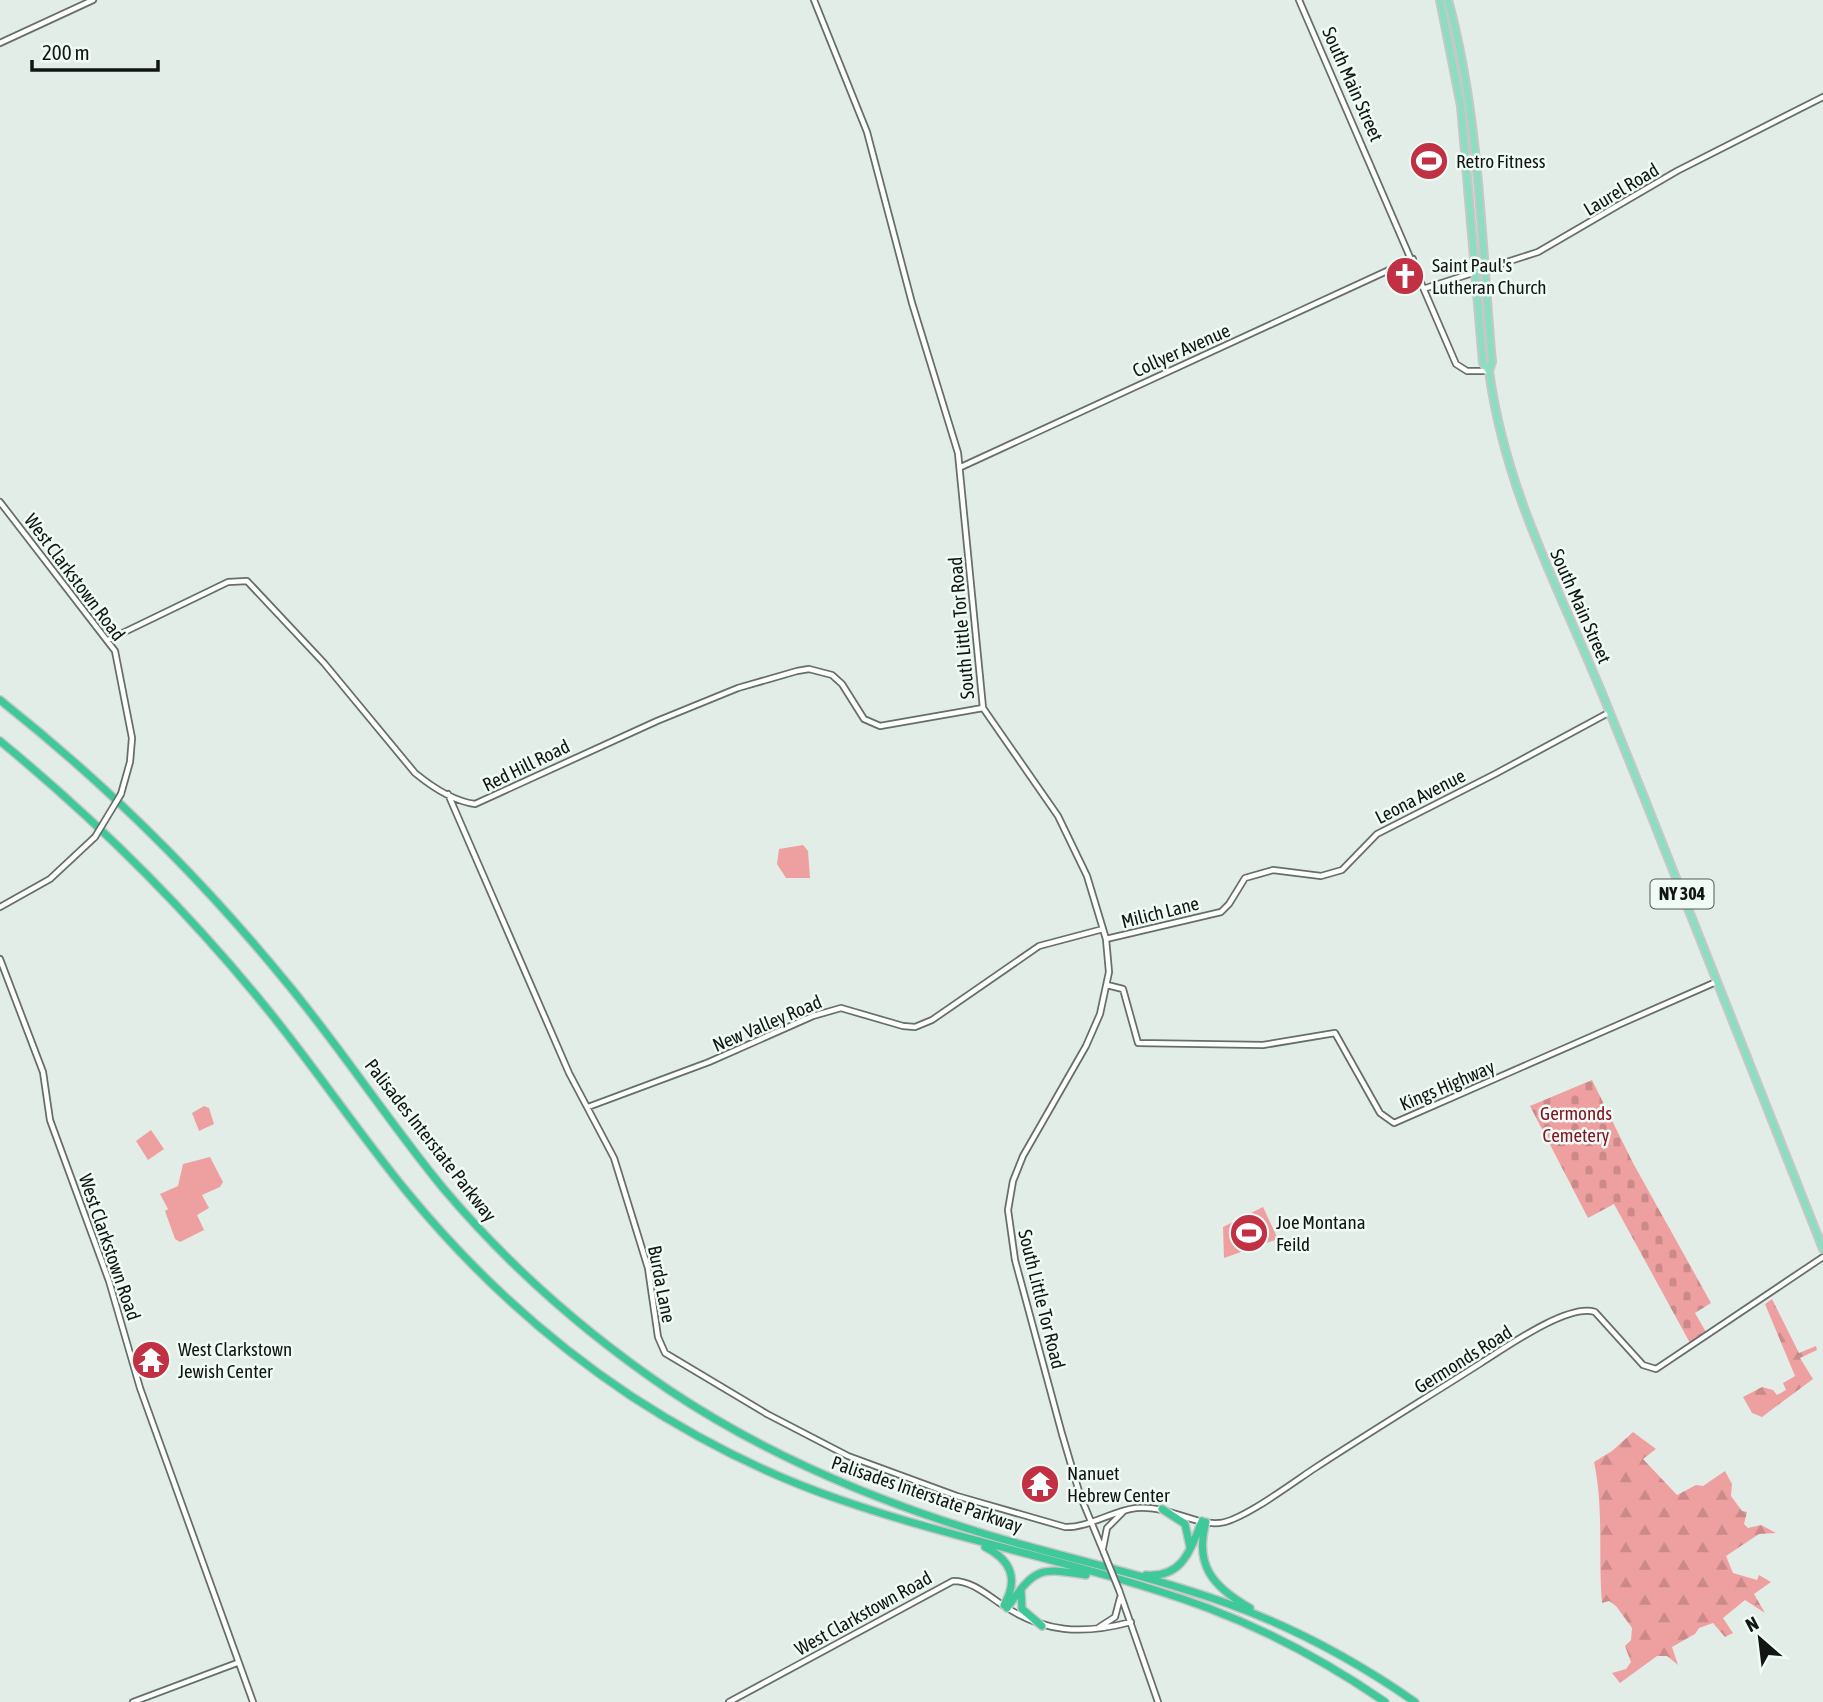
<svg xmlns="http://www.w3.org/2000/svg" width="1823" height="1702" font-family="'Asap Condensed',sans-serif">
<defs>
<pattern id="forest-firs" width="22" height="20" patternUnits="userSpaceOnUse" patternTransform="scale(1.75)"><rect width="22" height="20" fill="#eea0a0"/><path d="M5 1l3.5 6h-7zM16 11l3.5 6h-7z" fill="#cb8989"/></pattern>
<pattern id="cemetery-stones" width="16" height="16" patternUnits="userSpaceOnUse" patternTransform="scale(1.75)"><rect width="16" height="16" fill="#eea0a0"/><path d="M2 7V4a2 2 0 0 1 4 0v3zM10 15v-3a2 2 0 0 1 4 0v3z" fill="#cb8989"/></pattern>
</defs>
<rect width="100%" height="100%" fill="#e2ede8"/>
<path fill="url(#forest-firs)" d="M 1772,1299 L 1799,1353 L 1816,1346 L 1817,1350 L 1800,1358 L 1813,1379 L 1762,1417 L 1752,1413 L 1743,1397 L 1762,1387 L 1773,1390 L 1777,1395 L 1786,1390 L 1783,1383 L 1795,1376 L 1765,1304 Z
M 1633,1432 L 1656,1449 L 1643,1459 L 1677,1495 L 1696,1485 L 1703,1486 L 1725,1471 L 1732,1484 L 1731,1496 L 1742,1511 L 1747,1512 L 1744,1524 L 1748,1528 L 1761,1525 L 1776,1533 L 1759,1534 L 1726,1556 L 1733,1573 L 1757,1580 L 1759,1575 L 1771,1582 L 1754,1594 L 1765,1613 L 1745,1600 L 1723,1618 L 1733,1633 L 1725,1637 L 1713,1623 L 1699,1628 L 1695,1634 L 1672,1647 L 1678,1665 L 1667,1656 L 1657,1656 L 1620,1683 L 1612,1673 L 1626,1669 L 1631,1662 L 1625,1646 L 1631,1640 L 1632,1628 L 1616,1606 L 1609,1601 L 1602,1603 C 1598,1555 1604,1509 1594,1462 L 1612,1451 Z"/>
<path fill="url(#cemetery-stones)" d="M 1592,1080 L 1633,1163 L 1711,1303 L 1695,1313 L 1706,1332 L 1690,1343 L 1614,1204 L 1588,1218 L 1530,1106 Z"/>
<path fill="#eea0a0" d="M 803,845 L 808,851 L 810,878 L 786,878 L 777,864 L 779,849 Z
M 204,1106 L 209,1108 L 214,1124 L 199,1131 L 192,1113 Z
M 151,1130 L 164,1149 L 148,1160 L 136,1141 Z
M 210,1157 L 223,1182 L 220,1187 L 202,1195 L 209,1208 L 197,1215 L 204,1230 L 180,1242 L 175,1239 L 165,1211 L 168,1209 L 160,1194 L 178,1186 L 183,1164 Z
M 1263,1207 L 1278,1239 L 1224,1258 L 1223,1227 Z"/>
<g fill="none" stroke-linecap="round" stroke-linejoin="round">
<g stroke="#656f6a" stroke-width="8">
<path id="minor" d="M 814,0 L 867,132 L 912,303 L 958,453 L 983,708 L 1058,816 L 1087,876 L 1106,939 L 1109,972 L 1100,1014 L 1086,1046 L 1023,1156 L 1013,1181 L 1008,1210 L 1015,1260 L 1062,1434 L 1080,1495 L 1104,1553
M 1299,0 L 1456,364 L 1467,371 L 1489,371
M 0,43 L 93,0
M 1426,288 L 1538,252 L 1677,171 L 1823,97
M 961,467 L 1413,259
M 0,502 L 115,651 L 132,738 L 130,762 L 121,794
M 108,640 L 228,582 L 247,581 L 324,663 L 415,773 C 432,787 453,801 475,804 L 657,721 L 738,688 L 797,671 L 809,669 L 832,675 L 842,684 L 864,719 L 880,726 L 983,708
M 448,794 L 569,1073 L 614,1158 L 648,1268 L 658,1337 L 665,1353 L 767,1414 L 848,1456 L 957,1496 L 1065,1527 C 1088,1528 1112,1511 1136,1508 C 1169,1505 1192,1525 1219,1523 C 1241,1522 1295,1481 1315,1468 C 1370,1432 1426,1398 1481,1363 C 1505,1348 1568,1303 1595,1312 L 1643,1365 L 1656,1369 L 1823,1257
M 0,907 L 50,879 L 95,837
M 1106,939 L 1221,912 L 1229,904 L 1245,878 L 1273,870 L 1321,876 L 1342,870 L 1377,834 L 1495,774 L 1610,712
M 0,959 L 43,1072 L 50,1120 L 109,1281 L 140,1388 L 253,1702
M 1107,985 L 1123,989 L 1138,1043 L 1263,1045 L 1335,1033 L 1380,1113 L 1394,1123 L 1716,982
M 588,1107 L 709,1062 L 813,1016 L 841,1008 L 903,1026 L 915,1027 L 932,1020 L 1039,946 L 1103,929
M 1103,1548 L 1107,1528 L 1123,1512
M 1119,1590 L 1158,1702
M 1098,1628 L 1115,1617 L 1120,1598
M 133,1702 L 237,1663
M 729,1702 L 953,1581 C 972,1581 986,1594 1001,1604 C 1044,1633 1082,1635 1131,1622"/>
</g>
<g stroke="#c6c7c6" stroke-width="10">
<path id="major" d="M 1440,0 L 1461,106 L 1483,363 L 1489,371 C 1506,496 1562,593 1608,708 C 1681,888 1752,1069 1823,1249
M 1448,0 C 1480,117 1481,242 1492,362 L 1489,371"/>
</g>
<g stroke="#c6c7c6" stroke-width="10">
<path id="highway" d="M 0,700 C 105,783 201,878 286,982 C 341,1048 388,1121 443,1188 C 508,1265 585,1333 669,1390 C 766,1455 873,1500 985,1534 C 1065,1558 1147,1575 1226,1603 C 1293,1627 1356,1661 1415,1702
M 0,741 C 96,820 185,908 264,1005 C 314,1066 357,1131 407,1192 C 471,1270 547,1340 631,1396 C 697,1439 767,1475 841,1500 C 962,1542 1089,1564 1208,1608 C 1271,1632 1330,1664 1385,1702
M 1162,1509 L 1185,1524 L 1190,1547
M 1206,1522 C 1194,1565 1213,1587 1250,1608
M 985,1547 C 1011,1560 1019,1579 1004,1605
M 1146,1575 C 1183,1578 1190,1550 1202,1521
M 1021,1590 L 1022,1609 L 1042,1626
M 1007,1608 C 1035,1568 1039,1567 1086,1575"/>
</g>
<use href="#minor" stroke="#fff" stroke-width="4.5"/>
<use href="#major" stroke="#8cdec2" stroke-width="6"/>
<use href="#highway" stroke="#3fc899" stroke-width="7"/>
<g stroke="#656f6a" stroke-width="8" stroke-linecap="butt">
<path id="minor-bridge" d="M 95,837 L 121,794
M 1104,1553 L 1119,1590"/>
</g>
<use href="#minor-bridge" stroke="#fff" stroke-width="4.5"/>
</g>
<defs>
<g id="stadium-disc" transform="scale(2.0125)"><circle r="9.5" fill="#c13143" stroke="#f0fbf5"/><path d="M0-5a6.5 5 0 1 0 0 10a6.5 5 0 1 0 0-10ZM-3.5-1.8h7v3.6h-7Z" fill="#fff"/></g>
<g id="church-disc" transform="scale(2.0125)"><circle r="9.5" fill="#c13143" stroke="#f0fbf5"/><path d="M-1.2-6h2.4v3.5h3.3v2.4h-3.3V6h-2.4V-.1h-3.3v-2.4h3.3Z" fill="#fff"/></g>
<g id="temple-disc" transform="scale(2.0125)"><circle r="9.5" fill="#c13143" stroke="#f0fbf5"/><path d="M0-6L5-2H3V0L6.5 2.5H4V6H1.5V3h-3V6H-4V2.5H-6.5L-3 0V-2H-5Z" fill="#fff"/></g>
</defs>
<g fill-rule="evenodd">
<use href="#stadium-disc" x="1429" y="161"/>
<use href="#church-disc" x="1405" y="276"/>
<use href="#stadium-disc" x="1249" y="1233"/>
<use href="#temple-disc" x="151" y="1360"/>
<use href="#temple-disc" x="1040" y="1484"/>
</g>
<g text-anchor="middle" stroke-width="5" stroke-linejoin="round" paint-order="stroke">
<rect fill="#f0fbf5" stroke="#545a57" stroke-width="2" x="1650.5" y="879.5" width="63" height="29" rx="5"/>
<g font-size="18" font-weight="bold" fill="#111513">
<text x="1682" y="900">NY 304</text>
</g>
<g font-size="19" fill="#111513" stroke="#f0fbf5">
<text transform="translate(1353 84) rotate(66)" y="7">South Main Street</text>
<text transform="translate(1621 189) rotate(-31)" y="7">Laurel Road</text>
<text transform="translate(1181 350) rotate(-24)" y="7">Collyer Avenue</text>
<text transform="translate(75 577) rotate(53)" y="7">West Clarkstown Road</text>
<text transform="translate(1581 606) rotate(66)" y="7">South Main Street</text>
<text transform="translate(961 628) rotate(-95)" y="7">South Little Tor Road</text>
<text transform="translate(526 765) rotate(-26)" y="7">Red Hill Road</text>
<text transform="translate(1420 796) rotate(-27)" y="7">Leona Avenue</text>
<text transform="translate(1160 912) rotate(-14)" y="7">Milich Lane</text>
<text transform="translate(767 1023) rotate(-23)" y="7">New Valley Road</text>
<text transform="translate(1447 1085) rotate(-23)" y="7">Kings Highway</text>
<text transform="translate(431 1140) rotate(52)" y="7">Palisades Interstate Parkway</text>
<text transform="translate(110 1247) rotate(71)" y="7">West Clarkstown Road</text>
<text transform="translate(662 1284) rotate(79)" y="7">Burda Lane</text>
<text transform="translate(1042 1299) rotate(76)" y="7">South Little Tor Road</text>
<text transform="translate(1463 1359) rotate(-32)" y="7">Germonds Road</text>
<text transform="translate(927 1494) rotate(19)" y="7">Palisades Interstate Parkway</text>
<text transform="translate(863 1613) rotate(-29)" y="7">West Clarkstown Road</text>
</g>
<g font-size="19" fill="#111513" stroke="#f0fbf5" text-anchor="start">
<text x="1456" y="168">Retro Fitness</text>
<text x="1432" y="272">Saint Paul's<tspan x="1432" dy="22">Lutheran Church</tspan></text>
<text x="1276" y="1229">Joe Montana<tspan x="1276" dy="22">Feild</tspan></text>
<text x="178" y="1356">West Clarkstown<tspan x="178" dy="22">Jewish Center</tspan></text>
<text x="1067" y="1480">Nanuet<tspan x="1067" dy="22">Hebrew Center</tspan></text>
</g>
<g font-size="19" fill="#841326" stroke="#f0fbf5">
<text x="1576" y="1120">Germonds<tspan x="1576" dy="22">Cemetery</tspan></text>
</g>
</g>
<g transform="translate(1760 1639) rotate(332)" stroke="#f0fbf5" stroke-width="5" paint-order="stroke">
<path d="M0-5L12 26L0 18L-12 26Z" fill="#111513"/>
<text y="-10" font-size="19" font-weight="bold" text-anchor="middle" fill="#111513">N</text>
</g>
<path d="M32 60v10h126v-10" fill="none" stroke="#111513" stroke-width="3.5"/>
<text x="42" y="60" font-size="21" fill="#111513" stroke="#f0fbf5" stroke-width="5" paint-order="stroke">200 m</text>
</svg>
